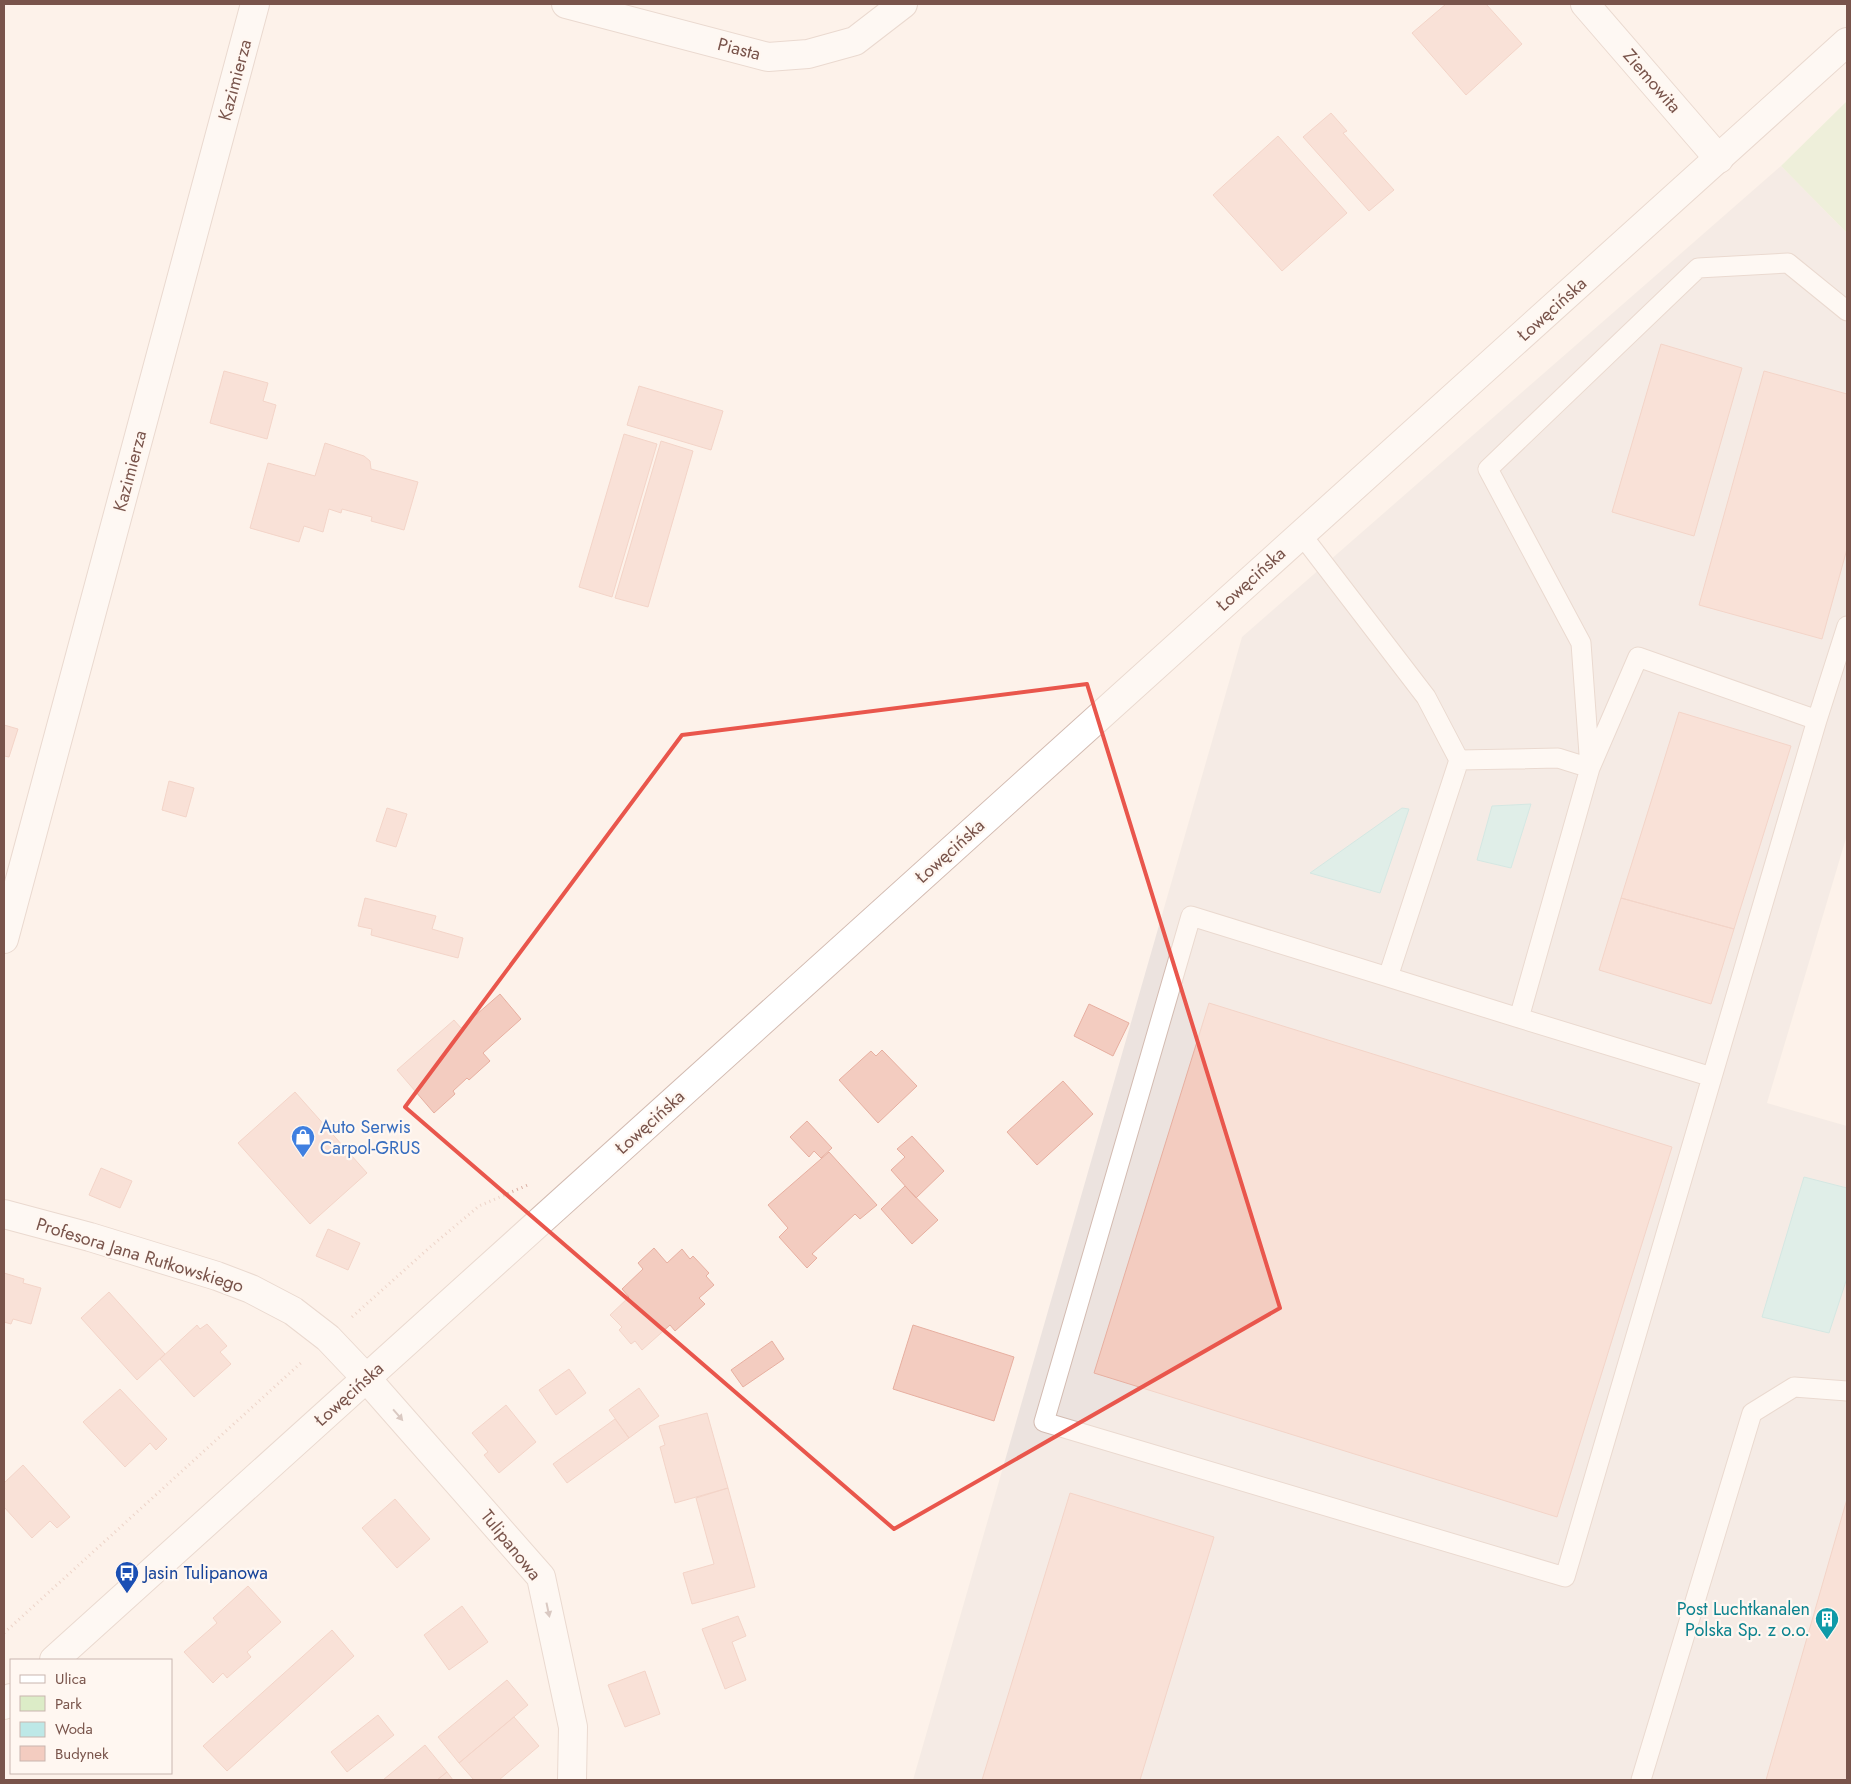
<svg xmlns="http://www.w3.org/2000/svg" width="1851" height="1784" font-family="Jost,sans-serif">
<rect width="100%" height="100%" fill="#fdf2ea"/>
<path fill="#ece3df" d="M 1781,166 L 1847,233 L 1847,835 L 1767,1103 L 1847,1126 L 1847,1780 L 913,1780 L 1242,637 Z"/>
<path fill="#dcecc7" d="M 1847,101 L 1847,233 L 1781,166 Z"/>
<path fill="#bde8e7" stroke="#a2dada" d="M 1531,804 L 1511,868 L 1477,860 L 1492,806 Z
M 1402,808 L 1409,809 L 1380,893 L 1310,873 Z
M 1804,1177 L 1847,1188 L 1847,1278 L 1829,1333 L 1762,1317 Z"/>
<path fill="#f3ccc0" stroke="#e7afa0" d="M 1446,4 L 1486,4 L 1522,44 L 1466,95 L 1412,33 Z
M 1331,113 L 1347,131 L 1343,133 L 1394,190 L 1369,211 L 1303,137 Z
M 1278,136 L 1347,213 L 1282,271 L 1213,195 Z
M 1661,344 L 1742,368 L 1694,536 L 1612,512 Z
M 224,371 L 268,383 L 263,401 L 276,405 L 267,439 L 210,423 Z
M 1764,371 L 1847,394 L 1847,549 L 1822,639 L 1699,605 Z
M 639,386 L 723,411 L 711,450 L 627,425 Z
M 624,434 L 657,444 L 612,597 L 579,587 Z
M 661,441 L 693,451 L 648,607 L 615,598 Z
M 325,443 L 364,456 L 370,461 L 371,469 L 418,482 L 404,530 L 371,521 L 372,517 L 342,509 L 341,513 L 329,509 L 323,532 L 304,526 L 299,542 L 250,528 L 268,463 L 315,476 Z
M 1679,712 L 1791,746 L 1734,929 L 1621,898 Z
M 4,725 L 18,729 L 9,757 L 4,756 Z
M 169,781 L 194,788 L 186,817 L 162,810 Z
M 387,808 L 407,814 L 396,847 L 376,841 Z
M 365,898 L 436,916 L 432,929 L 463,938 L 458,958 L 371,935 L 372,929 L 358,926 Z
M 1621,898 L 1734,929 L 1711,1004 L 1599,970 Z
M 500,994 L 521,1019 L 483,1053 L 490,1061 L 469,1080 L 467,1078 L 453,1091 L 455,1094 L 434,1113 L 397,1070 L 454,1020 L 461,1028 Z
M 1209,1003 L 1672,1147 L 1557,1517 L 1094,1373 Z
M 1089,1004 L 1129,1023 L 1113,1056 L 1074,1036 Z
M 882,1050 L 917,1086 L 878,1123 L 839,1080 L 871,1051 L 876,1056 Z
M 1063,1081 L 1093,1114 L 1037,1165 L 1007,1132 Z
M 295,1092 L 367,1173 L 310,1224 L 238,1143 Z
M 807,1121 L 832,1148 L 821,1158 L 814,1151 L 809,1157 L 790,1137 Z
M 912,1136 L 944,1171 L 916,1198 L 891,1170 L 905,1157 L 897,1149 Z
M 829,1152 L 877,1205 L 860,1219 L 855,1214 L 812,1254 L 817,1258 L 807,1268 L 779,1237 L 788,1228 L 768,1205 Z
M 101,1168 L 132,1181 L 120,1208 L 89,1195 Z
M 905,1186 L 938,1220 L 912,1244 L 881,1209 Z
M 328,1229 L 360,1243 L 348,1270 L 316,1256 Z
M 654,1248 L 667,1263 L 682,1249 L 690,1259 L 693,1256 L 709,1273 L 706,1276 L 714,1285 L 699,1298 L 705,1304 L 675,1331 L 670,1325 L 642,1350 L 635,1341 L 631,1344 L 619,1330 L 622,1327 L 610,1315 L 629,1297 L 622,1289 L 643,1269 L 638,1263 Z
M 4,1273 L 24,1279 L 23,1283 L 41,1288 L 31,1324 L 13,1319 L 11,1324 L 4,1322 Z
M 109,1292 L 165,1354 L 137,1380 L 81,1318 Z
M 207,1324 L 227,1346 L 220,1352 L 231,1364 L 194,1397 L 160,1359 L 197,1325 L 200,1329 Z
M 913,1325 L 1014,1357 L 994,1421 L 893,1389 Z
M 772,1341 L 784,1359 L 743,1387 L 731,1370 Z
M 569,1369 L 586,1393 L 556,1415 L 539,1390 Z
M 639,1388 L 659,1416 L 629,1438 L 609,1410 Z
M 120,1389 L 167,1439 L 156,1450 L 150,1443 L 125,1467 L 83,1422 Z
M 506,1405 L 536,1442 L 499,1473 L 484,1455 L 488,1452 L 472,1433 Z
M 707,1413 L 728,1488 L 675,1503 L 660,1447 L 665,1445 L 659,1426 Z
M 615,1419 L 629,1438 L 567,1483 L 553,1464 Z
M 23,1465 L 70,1517 L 57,1528 L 50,1521 L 32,1538 L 4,1507 L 4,1483 Z
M 728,1488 L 755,1587 L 692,1604 L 683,1573 L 714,1564 L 696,1498 Z
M 1070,1493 L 1214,1537 L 1140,1780 L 982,1780 Z
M 395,1499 L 430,1539 L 397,1568 L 362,1528 Z
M 1847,1499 L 1847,1780 L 1766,1780 Z
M 248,1586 L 281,1622 L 247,1652 L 251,1657 L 227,1678 L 223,1673 L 213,1683 L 184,1652 L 217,1623 L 213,1618 Z
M 462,1606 L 488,1642 L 449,1670 L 424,1635 Z
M 738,1616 L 746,1636 L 732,1642 L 746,1680 L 725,1689 L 702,1629 Z
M 332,1630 L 354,1656 L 227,1771 L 203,1746 Z
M 645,1671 L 660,1714 L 625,1727 L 608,1685 Z
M 507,1680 L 528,1705 L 459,1763 L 438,1737 Z
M 378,1715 L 394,1735 L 347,1772 L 331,1752 Z
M 514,1717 L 539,1746 L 499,1780 L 474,1780 L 459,1763 Z
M 425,1745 L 447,1772 L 437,1780 L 383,1780 Z
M 447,1772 L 453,1780 L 437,1780 Z"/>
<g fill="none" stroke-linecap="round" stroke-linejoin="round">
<g stroke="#d3bbb1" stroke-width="21">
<path id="service" d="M 1301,534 L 1426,697 L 1459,760 L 1388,977 L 1191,916 L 1044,1422 L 1565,1577 L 1817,720 L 1847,626
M 1459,760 L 1558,758 L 1590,768 L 1638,657 L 1817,720
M 1388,977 L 1519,1018
M 1712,1077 L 1519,1018 L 1590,768 L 1581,643 L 1488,469 L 1698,268 L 1788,263 L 1847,311
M 1641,1780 L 1752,1413 L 1794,1387 L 1847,1391"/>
</g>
<g stroke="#d3bbb1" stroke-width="30">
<path id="minor" d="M 566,4 L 768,57 L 808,54 L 855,41 L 903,4
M 1585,4 L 1719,159
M 4,939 L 255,4
M 4,1214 L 90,1237 L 217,1276 L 251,1289 L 293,1311 L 328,1338 L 366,1378 L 541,1577 L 573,1727 L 572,1780"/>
</g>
<g stroke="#d3bbb1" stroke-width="30">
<path id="tertiary" d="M 54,1660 L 1847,42
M 4,1705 L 11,1698"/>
</g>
<path stroke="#d9afa2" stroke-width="3" stroke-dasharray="1 4" stroke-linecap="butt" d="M 352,1317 L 429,1248 L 479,1206 L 530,1184
M 4,1633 L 303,1361"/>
<use href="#service" stroke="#fff" stroke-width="19"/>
<use href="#minor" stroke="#fff" stroke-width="28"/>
<use href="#tertiary" stroke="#fff" stroke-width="28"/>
</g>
<defs><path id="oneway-solid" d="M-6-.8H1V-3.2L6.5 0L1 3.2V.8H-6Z" transform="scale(1.25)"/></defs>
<g fill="#af9893">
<use href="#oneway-solid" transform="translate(398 1415) rotate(49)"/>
<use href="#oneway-solid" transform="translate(548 1610) rotate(78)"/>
</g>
<path d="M0 0H1851V1784H0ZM 1087,684 L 1280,1308 L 894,1529 L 405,1107 L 682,735 Z" fill="#fdf2ea" fill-opacity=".55" fill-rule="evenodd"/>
<path fill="none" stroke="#e9564c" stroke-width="4" stroke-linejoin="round" d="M 1087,684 L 1280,1308 L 894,1529 L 405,1107 L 682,735 Z"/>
<defs>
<g id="shop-pin" transform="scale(1.25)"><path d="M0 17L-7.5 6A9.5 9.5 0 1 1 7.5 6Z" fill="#3f7fe0" stroke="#fff7f1"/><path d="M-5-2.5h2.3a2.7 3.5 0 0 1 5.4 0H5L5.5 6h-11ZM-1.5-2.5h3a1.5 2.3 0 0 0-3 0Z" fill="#fff"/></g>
<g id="bus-pin" transform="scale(1.25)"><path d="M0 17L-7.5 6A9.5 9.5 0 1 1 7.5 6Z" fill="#1a4fb4" stroke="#fff7f1"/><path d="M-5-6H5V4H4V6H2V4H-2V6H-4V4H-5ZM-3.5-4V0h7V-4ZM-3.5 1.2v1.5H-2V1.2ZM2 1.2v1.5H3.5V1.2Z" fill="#fff"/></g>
<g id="building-pin" transform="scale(1.25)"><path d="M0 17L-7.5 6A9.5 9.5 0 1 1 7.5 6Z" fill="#0f9aa8" stroke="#fff7f1"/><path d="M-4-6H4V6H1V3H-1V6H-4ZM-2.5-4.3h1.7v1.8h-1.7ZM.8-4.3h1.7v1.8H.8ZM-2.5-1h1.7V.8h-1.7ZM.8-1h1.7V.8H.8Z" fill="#fff"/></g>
</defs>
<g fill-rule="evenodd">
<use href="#shop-pin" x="303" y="1137"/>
<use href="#bus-pin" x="127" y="1573"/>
<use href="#building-pin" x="1827" y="1619"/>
</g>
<g text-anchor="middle" stroke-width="4.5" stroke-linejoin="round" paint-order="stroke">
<g font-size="18" fill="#79544b" stroke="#fff7f1">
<text transform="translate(739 49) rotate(14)" y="6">Piasta</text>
<text transform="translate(235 80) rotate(-75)" y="6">Kazimierza</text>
<text transform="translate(1652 81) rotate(49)" y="6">Ziemowita</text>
<text transform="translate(1552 309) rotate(-42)" y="6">Łowęcińska</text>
<text transform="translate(130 471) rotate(-75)" y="6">Kazimierza</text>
<text transform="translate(1251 579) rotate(-42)" y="6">Łowęcińska</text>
<text transform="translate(950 851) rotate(-42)" y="6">Łowęcińska</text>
<text transform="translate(650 1122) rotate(-42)" y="6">Łowęcińska</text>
<text transform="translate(140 1255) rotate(17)" y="6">Profesora Jana Rutkowskiego</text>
<text transform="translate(349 1394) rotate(-42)" y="6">Łowęcińska</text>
<text transform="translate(511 1545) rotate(51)" y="6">Tulipanowa</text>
</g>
<g font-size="18" fill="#366cbe" stroke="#fff7f1" text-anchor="start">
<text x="320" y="1133">Auto Serwis<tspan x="320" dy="21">Carpol-GRUS</tspan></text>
</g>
<g font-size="18" fill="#164399" stroke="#fff7f1" text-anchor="start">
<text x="144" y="1579">Jasin Tulipanowa</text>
</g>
<g font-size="18" fill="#0d838f" stroke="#fff7f1" text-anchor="end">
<text x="1810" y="1615">Post Luchtkanalen<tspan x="1810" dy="21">Polska Sp. z o.o.</tspan></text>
</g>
</g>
<rect width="1851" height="1784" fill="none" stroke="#79544b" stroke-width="10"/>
<rect x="10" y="1659" width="162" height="115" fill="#fff7f1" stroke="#c9b6af"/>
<rect x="20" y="1675" width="25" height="8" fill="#ffffff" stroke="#c9b6af"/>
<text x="55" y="1684" font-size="15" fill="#79544b">Ulica</text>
<rect x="20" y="1696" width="25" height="15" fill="#dcecc7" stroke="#c9b6af"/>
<text x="55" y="1709" font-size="15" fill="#79544b">Park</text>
<rect x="20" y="1722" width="25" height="15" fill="#bde8e7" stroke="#c9b6af"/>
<text x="55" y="1734" font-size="15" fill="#79544b">Woda</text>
<rect x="20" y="1746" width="25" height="15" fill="#f3ccc0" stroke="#c9b6af"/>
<text x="55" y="1759" font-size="15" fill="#79544b">Budynek</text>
</svg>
